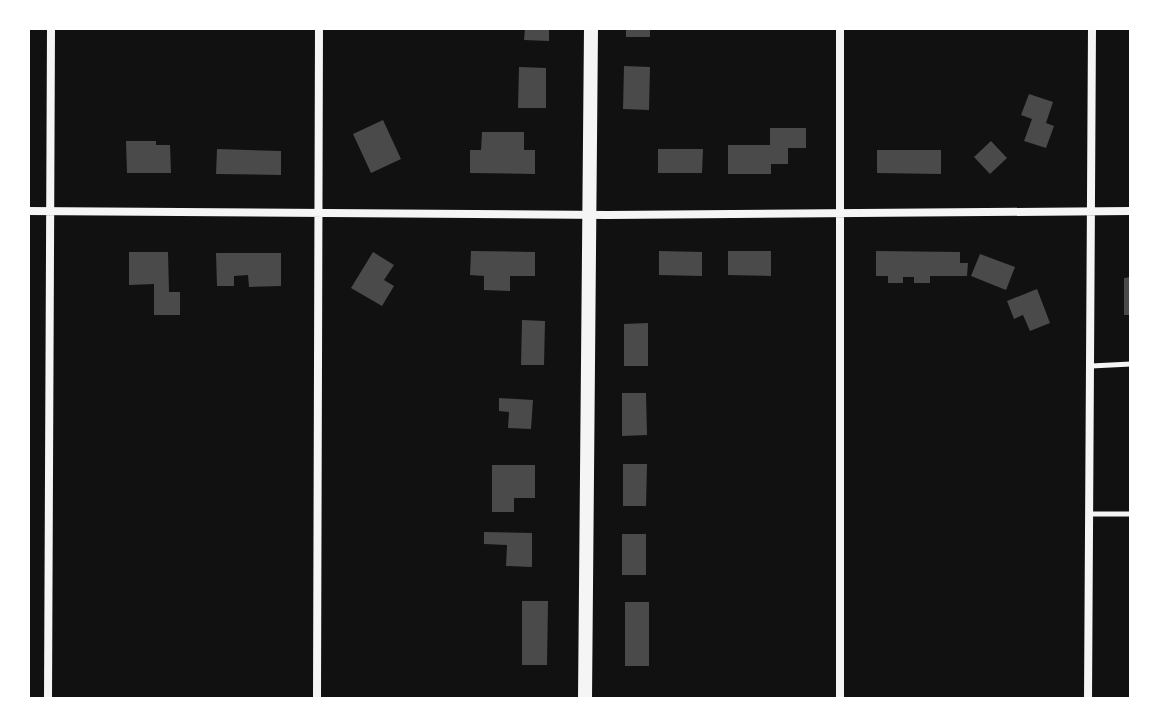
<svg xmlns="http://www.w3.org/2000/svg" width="1159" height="727" font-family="'Roboto Serif',serif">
<rect width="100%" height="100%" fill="#111"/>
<path fill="#4a4a4a" d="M 525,28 L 549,28 L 549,41 L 524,40 Z
M 626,28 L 650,28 L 650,37 L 626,37 Z
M 624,66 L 650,67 L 649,110 L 623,109 Z
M 519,67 L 546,68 L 546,108 L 518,108 Z
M 1029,94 L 1053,102 L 1046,123 L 1054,126 L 1046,148 L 1024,141 L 1032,119 L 1021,115 Z
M 383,120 L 401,159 L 371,173 L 353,134 Z
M 770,128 L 806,128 L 806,148 L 788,148 L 788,164 L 771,164 L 771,174 L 728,174 L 728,145 L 770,145 Z
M 482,132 L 524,132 L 524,150 L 535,150 L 535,174 L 470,173 L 470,150 L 481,150 Z
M 126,141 L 156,141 L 156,145 L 170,145 L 171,173 L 127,173 Z
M 991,141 L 1007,158 L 990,174 L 974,157 Z
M 217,149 L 281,151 L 281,175 L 216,174 Z
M 658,149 L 703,149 L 702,173 L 658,173 Z
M 877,150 L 941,150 L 941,174 L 877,173 Z
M 471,251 L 535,252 L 535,276 L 510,276 L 510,291 L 484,290 L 484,276 L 470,275 Z
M 659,251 L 702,252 L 702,276 L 659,275 Z
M 728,251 L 771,251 L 771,276 L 728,275 Z
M 876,251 L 960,252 L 960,263 L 968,263 L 967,276 L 930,276 L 930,283 L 914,283 L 914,277 L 903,277 L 903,283 L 888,283 L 888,276 L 876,276 Z
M 129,252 L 168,252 L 169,292 L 180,292 L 180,315 L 154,315 L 154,284 L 129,285 Z
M 373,252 L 394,265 L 384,280 L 394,286 L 382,306 L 351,288 Z
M 216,253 L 281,253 L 281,286 L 249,287 L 248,275 L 234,276 L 234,286 L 217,286 Z
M 980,254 L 1015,267 L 1006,290 L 971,276 Z
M 1131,277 L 1131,315 L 1124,315 L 1124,278 Z
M 1037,289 L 1050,323 L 1030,331 L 1023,315 L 1014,319 L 1007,301 Z
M 522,320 L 545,321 L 544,365 L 521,365 Z
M 648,323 L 648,366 L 624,366 L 624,324 Z
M 622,393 L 646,393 L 647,435 L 622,436 Z
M 499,398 L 533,400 L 531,429 L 508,428 L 509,412 L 499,411 Z
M 623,464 L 647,464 L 646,506 L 623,506 Z
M 492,465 L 535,465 L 535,498 L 514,498 L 514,512 L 492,512 Z
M 484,532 L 532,533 L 532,567 L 506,566 L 507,545 L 484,544 Z
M 622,534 L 646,534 L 646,575 L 622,575 Z
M 522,601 L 548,601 L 547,665 L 522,665 Z
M 625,602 L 649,602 L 649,666 L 625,666 Z"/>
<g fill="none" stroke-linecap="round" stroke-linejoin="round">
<path stroke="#f5f5f5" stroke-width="5" d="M 1091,366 L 1131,364
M 1089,514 L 1131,514"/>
<path stroke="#f5f5f5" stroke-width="8" d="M 28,211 L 608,215 L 1131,211
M 48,699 L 51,28
M 317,699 L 319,28
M 840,699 L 840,28
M 1088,699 L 1092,28"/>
<path stroke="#f5f5f5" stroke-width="14" d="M 585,699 L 591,28"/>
</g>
<rect width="1159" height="727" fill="none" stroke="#ffffff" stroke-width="60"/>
</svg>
